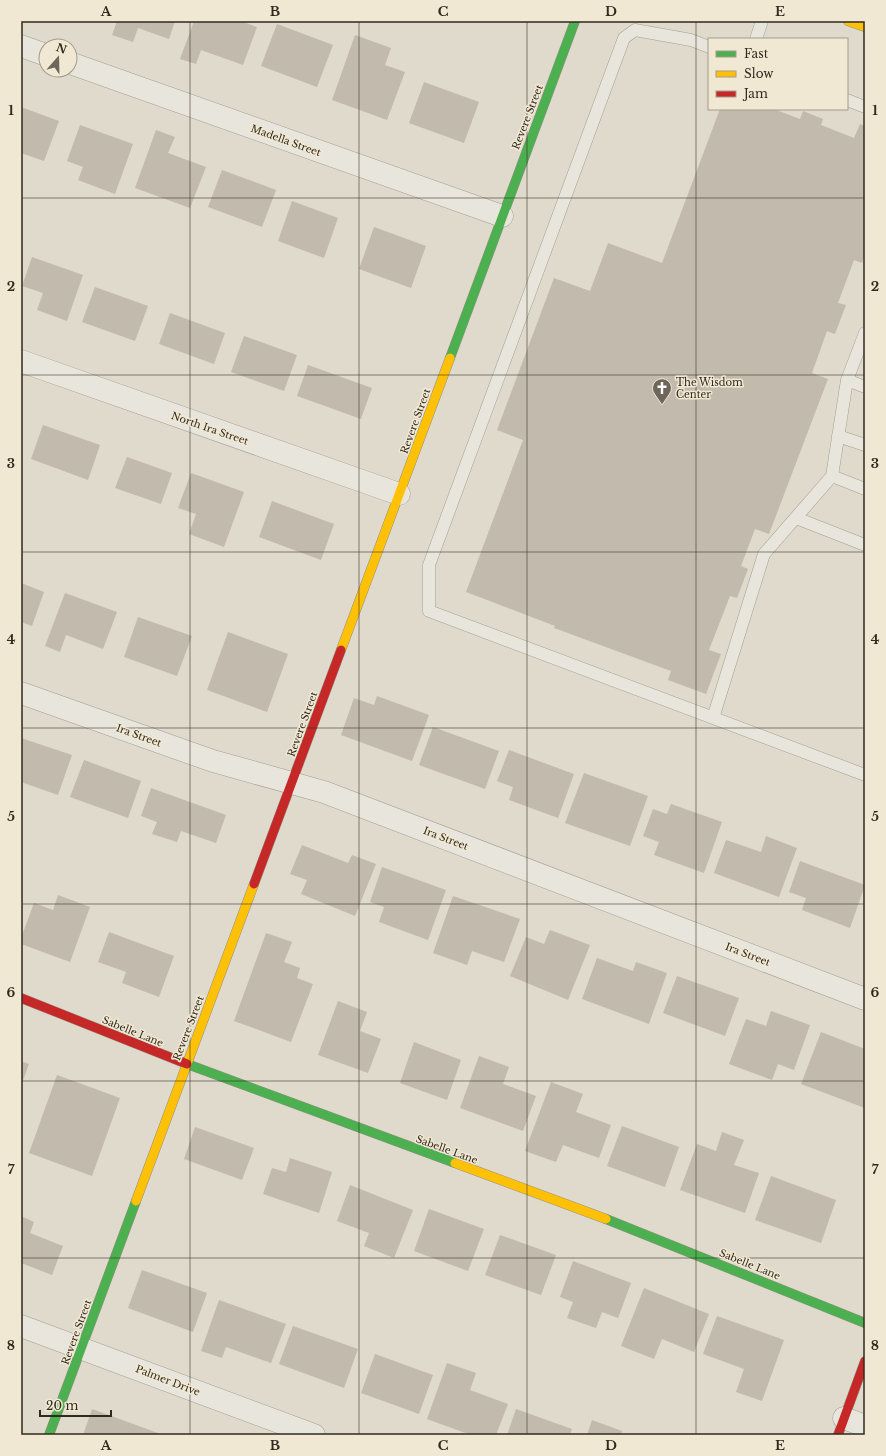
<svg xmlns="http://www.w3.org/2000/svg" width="886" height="1456" font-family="'Libre Baskerville',serif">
<rect width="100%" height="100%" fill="#dfdacb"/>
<path fill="#c2baad" d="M 117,21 L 175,21 L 169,39 L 138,28 L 133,42 L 112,35 Z
M 194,21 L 241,21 L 257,27 L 243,65 L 201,50 L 196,64 L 180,59 Z
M 277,24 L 333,45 L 317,87 L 261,66 Z
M 355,35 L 391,48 L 385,65 L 405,72 L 387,120 L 332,100 Z
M 424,82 L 479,102 L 464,143 L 409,123 Z
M 21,107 L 59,121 L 44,161 L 21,153 Z
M 720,109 L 774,109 L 800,119 L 803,111 L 823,119 L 821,125 L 854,138 L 860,124 L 865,126 L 865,233 L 864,237 L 865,237 L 865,254 L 862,263 L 854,260 L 838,303 L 846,305 L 835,334 L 827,331 L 812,373 L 828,379 L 769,534 L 755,529 L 741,566 L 748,569 L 737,598 L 730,596 L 709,650 L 721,654 L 706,694 L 668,680 L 671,671 L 554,628 L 555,626 L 466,592 L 523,440 L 497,430 L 554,278 L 590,291 L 608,243 L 662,263 Z
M 80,125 L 133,144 L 115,194 L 78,180 L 83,167 L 67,161 Z
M 156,130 L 175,137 L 168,153 L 206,167 L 190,208 L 135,188 Z
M 222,170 L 276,190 L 262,227 L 208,207 Z
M 292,201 L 338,218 L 324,258 L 278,241 Z
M 374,227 L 426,246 L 411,288 L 359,269 Z
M 32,257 L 83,275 L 67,321 L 37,310 L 43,293 L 22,286 Z
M 95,287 L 148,306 L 135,341 L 82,322 Z
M 170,313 L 225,333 L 214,364 L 159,344 Z
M 244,336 L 297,355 L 284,391 L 231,372 Z
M 308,365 L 372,388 L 361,419 L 297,396 Z
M 43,425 L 100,445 L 88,480 L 31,459 Z
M 127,457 L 172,473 L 161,504 L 115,488 Z
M 191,473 L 244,492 L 224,547 L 189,534 L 196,514 L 178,508 Z
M 272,501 L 334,524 L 321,560 L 259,537 Z
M 21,583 L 44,592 L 32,626 L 21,622 Z
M 65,593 L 117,612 L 103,649 L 66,635 L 60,652 L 45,646 Z
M 138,617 L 192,636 L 177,676 L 124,657 Z
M 228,632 L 288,654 L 267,712 L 207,690 Z
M 377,696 L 429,715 L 412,761 L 341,735 L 354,698 L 374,705 Z
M 433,727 L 499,751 L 485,789 L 419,765 Z
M 21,738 L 72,755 L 58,795 L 21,782 Z
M 509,750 L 574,774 L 558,818 L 509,800 L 513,787 L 497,781 Z
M 84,760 L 141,781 L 128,818 L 70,797 Z
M 584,773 L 648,796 L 630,846 L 565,823 Z
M 151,788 L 226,815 L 216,843 L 181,831 L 177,842 L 152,834 L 157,822 L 141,816 Z
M 671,804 L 722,822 L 704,873 L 654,855 L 659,842 L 643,836 L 653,809 L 667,814 Z
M 766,836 L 797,848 L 779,897 L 714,873 L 726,840 L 761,852 Z
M 302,845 L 348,863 L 352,855 L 376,864 L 355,916 L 301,894 L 307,880 L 290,874 Z
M 800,861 L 865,885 L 850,928 L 802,910 L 806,898 L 789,892 Z
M 382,867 L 446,890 L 428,940 L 379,922 L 384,907 L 370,902 Z
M 58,895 L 90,907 L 70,962 L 21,944 L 21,938 L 34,903 L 53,910 Z
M 453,896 L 520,919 L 504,962 L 472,951 L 467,965 L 433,953 Z
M 550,930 L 590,945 L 568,1000 L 510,976 L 526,937 L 544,944 Z
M 109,932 L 174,956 L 159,997 L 122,983 L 126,972 L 98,962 Z
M 266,933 L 292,942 L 284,962 L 300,968 L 297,978 L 313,984 L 291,1042 L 234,1021 Z
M 597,958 L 633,971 L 636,962 L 667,973 L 649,1024 L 582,999 Z
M 677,976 L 739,998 L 725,1036 L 663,1013 Z
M 338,1001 L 367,1012 L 360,1031 L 381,1039 L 368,1073 L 318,1055 Z
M 771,1011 L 810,1025 L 794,1070 L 778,1064 L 772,1080 L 729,1064 L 746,1019 L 766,1026 Z
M 821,1032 L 865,1049 L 865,1108 L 801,1084 Z
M 414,1042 L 461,1060 L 447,1100 L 400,1083 Z
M 479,1056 L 509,1067 L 503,1084 L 536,1096 L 523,1131 L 460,1108 Z
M 21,1061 L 29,1064 L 21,1086 Z
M 57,1075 L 120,1098 L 92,1176 L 29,1153 Z
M 551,1082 L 583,1094 L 576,1112 L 611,1125 L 599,1158 L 563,1145 L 556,1162 L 525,1151 Z
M 622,1126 L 679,1147 L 665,1187 L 607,1166 Z
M 195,1127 L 254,1148 L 242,1180 L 184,1159 Z
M 722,1132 L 744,1140 L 734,1165 L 759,1173 L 745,1213 L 680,1190 L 697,1144 L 716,1151 Z
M 290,1158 L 332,1172 L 319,1213 L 263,1194 L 272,1168 L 286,1172 Z
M 771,1176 L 836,1200 L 821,1243 L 755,1220 Z
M 350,1185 L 413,1210 L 394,1258 L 364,1246 L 369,1233 L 337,1221 Z
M 429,1209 L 484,1229 L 468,1271 L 414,1251 Z
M 21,1216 L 34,1222 L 30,1233 L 63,1246 L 52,1275 L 21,1263 Z
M 500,1235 L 556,1255 L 541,1295 L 485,1275 Z
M 573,1261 L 631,1283 L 618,1318 L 602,1312 L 596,1328 L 567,1318 L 573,1302 L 560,1297 Z
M 142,1270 L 207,1293 L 193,1332 L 128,1308 Z
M 644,1288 L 709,1314 L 694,1352 L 662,1339 L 654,1359 L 621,1346 Z
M 219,1300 L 286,1324 L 271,1363 L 226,1347 L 222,1358 L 201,1351 Z
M 717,1316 L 784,1340 L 762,1401 L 736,1392 L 744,1369 L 703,1354 Z
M 293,1326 L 358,1349 L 344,1388 L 279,1364 Z
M 375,1354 L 433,1375 L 419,1414 L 361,1393 Z
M 447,1363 L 476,1373 L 470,1390 L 508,1404 L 496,1435 L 471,1435 L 427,1419 Z
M 92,1409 L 158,1433 L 158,1435 L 83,1435 Z
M 516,1409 L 572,1429 L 570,1435 L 507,1435 Z
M 592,1420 L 622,1431 L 621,1435 L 587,1435 Z"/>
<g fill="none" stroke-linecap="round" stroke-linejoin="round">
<g stroke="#a49f94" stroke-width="13">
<path id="lane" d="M 756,39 L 762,21
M 709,47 L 691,40 L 635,30 L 624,38 L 429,565 L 429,611 L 865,775
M 847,100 L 865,107
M 847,380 L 865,387
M 838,436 L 865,445
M 832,476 L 865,489
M 796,518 L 865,545
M 713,718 L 764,554 L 832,476 L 847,380 L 865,333"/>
</g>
<g stroke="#a49f94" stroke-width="23">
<path id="street" d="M 21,46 L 46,55
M 70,63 L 502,216
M 21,361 L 399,494
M 21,693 L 213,761 L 324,792 L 865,999
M 21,1326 L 314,1435
M 844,1418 L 865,1426"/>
</g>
<g stroke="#948f85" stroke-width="10">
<path id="fast" d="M 450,358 L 575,21
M 187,1064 L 455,1163
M 606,1219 L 865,1323
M 49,1435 L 136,1201"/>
</g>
<g stroke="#948f85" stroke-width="10">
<path id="slow" d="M 848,21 L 865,27
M 341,650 L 450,358
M 455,1163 L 606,1219
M 136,1201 L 254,884"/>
</g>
<g stroke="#948f85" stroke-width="10">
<path id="jam" d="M 254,884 L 341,650
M 21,998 L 187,1064
M 838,1435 L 865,1361"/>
</g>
<use href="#lane" stroke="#e8e5dc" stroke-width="12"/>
<use href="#street" stroke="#e8e5dc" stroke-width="22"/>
<use href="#fast" stroke="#4caf50" stroke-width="9"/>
<use href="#slow" stroke="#ffc107" stroke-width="9"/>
<use href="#jam" stroke="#c62828" stroke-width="9"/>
</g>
<path fill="none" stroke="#31281e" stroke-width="1" stroke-opacity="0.55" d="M 190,21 L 190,1435M 359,21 L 359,1435M 527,21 L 527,1435M 696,21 L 696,1435M 21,198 L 865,198M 21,375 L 865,375M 21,552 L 865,552M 21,728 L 865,728M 21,904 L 865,904M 21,1081 L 865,1081M 21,1258 L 865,1258"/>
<defs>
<g id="church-pin" transform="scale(1)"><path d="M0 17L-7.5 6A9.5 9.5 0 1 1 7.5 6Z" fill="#6e665b" stroke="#f0e8d2"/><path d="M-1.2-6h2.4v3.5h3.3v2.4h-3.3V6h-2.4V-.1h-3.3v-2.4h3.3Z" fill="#fff"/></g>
</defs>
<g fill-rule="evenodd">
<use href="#church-pin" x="662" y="388"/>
</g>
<g text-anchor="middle" stroke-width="3" stroke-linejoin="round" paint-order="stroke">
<g font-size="10" fill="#31281e" stroke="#f0e8d2">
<text transform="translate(527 117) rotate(-69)" y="4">Revere Street</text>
<text transform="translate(286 140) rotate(20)" y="4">Madella Street</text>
<text transform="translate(415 421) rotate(-70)" y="4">Revere Street</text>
<text transform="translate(210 428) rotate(19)" y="4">North Ira Street</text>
<text transform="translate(302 724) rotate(-70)" y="4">Revere Street</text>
<text transform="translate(139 735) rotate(20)" y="4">Ira Street</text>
<text transform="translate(446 838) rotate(21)" y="4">Ira Street</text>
<text transform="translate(748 954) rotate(21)" y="4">Ira Street</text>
<text transform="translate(188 1028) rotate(-69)" y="4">Revere Street</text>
<text transform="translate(133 1031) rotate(22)" y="4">Sabelle Lane</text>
<text transform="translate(447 1149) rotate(20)" y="4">Sabelle Lane</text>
<text transform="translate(750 1264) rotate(22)" y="4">Sabelle Lane</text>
<text transform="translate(76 1332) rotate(-70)" y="4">Revere Street</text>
<text transform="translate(168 1380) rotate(21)" y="4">Palmer Drive</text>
</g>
<g font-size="10" fill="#31281e" stroke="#f0e8d2" text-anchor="start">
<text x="676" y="386">The Wisdom<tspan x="676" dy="12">Center</tspan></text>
</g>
</g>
<rect width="886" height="1456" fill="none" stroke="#f0e8d2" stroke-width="44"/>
<rect x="708" y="38" width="140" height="72" fill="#f0e8d2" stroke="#a49b8a"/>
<rect x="716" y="51" width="20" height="6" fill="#4caf50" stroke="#a49b8a"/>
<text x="744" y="58" font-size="12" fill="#31281e">Fast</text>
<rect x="716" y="71" width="20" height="6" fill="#ffc107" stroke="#a49b8a"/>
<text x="744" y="78" font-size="12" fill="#31281e">Slow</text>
<rect x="716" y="91" width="20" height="6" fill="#c62828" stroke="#a49b8a"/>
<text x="744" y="98" font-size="12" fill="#31281e">Jam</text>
<g transform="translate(58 58) rotate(20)"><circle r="19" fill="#f0e8d2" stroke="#a49b8a"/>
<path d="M0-3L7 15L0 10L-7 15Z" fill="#6e665b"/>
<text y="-6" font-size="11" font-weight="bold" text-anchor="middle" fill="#31281e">N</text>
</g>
<path d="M40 1410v6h71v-6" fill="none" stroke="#31281e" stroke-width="2"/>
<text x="46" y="1410" font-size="12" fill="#31281e" stroke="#f0e8d2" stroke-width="3" paint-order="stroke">20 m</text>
<rect x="22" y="22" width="842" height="1412" fill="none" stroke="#31281e" stroke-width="1.5"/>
<g font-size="13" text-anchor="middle" font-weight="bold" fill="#31281e">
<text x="106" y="16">A</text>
<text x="275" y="16">B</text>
<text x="443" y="16">C</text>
<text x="611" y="16">D</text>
<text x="780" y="16">E</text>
<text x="11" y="115">1</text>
<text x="875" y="115">1</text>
<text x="11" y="291">2</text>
<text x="875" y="291">2</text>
<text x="11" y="468">3</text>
<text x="875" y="468">3</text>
<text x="11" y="644">4</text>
<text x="875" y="644">4</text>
<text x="11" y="821">5</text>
<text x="875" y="821">5</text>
<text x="11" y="997">6</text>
<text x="875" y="997">6</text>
<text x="11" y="1174">7</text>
<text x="875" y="1174">7</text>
<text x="11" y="1350">8</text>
<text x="875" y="1350">8</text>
<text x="106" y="1450">A</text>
<text x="275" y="1450">B</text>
<text x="443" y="1450">C</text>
<text x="611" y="1450">D</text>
<text x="780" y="1450">E</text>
</g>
</svg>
